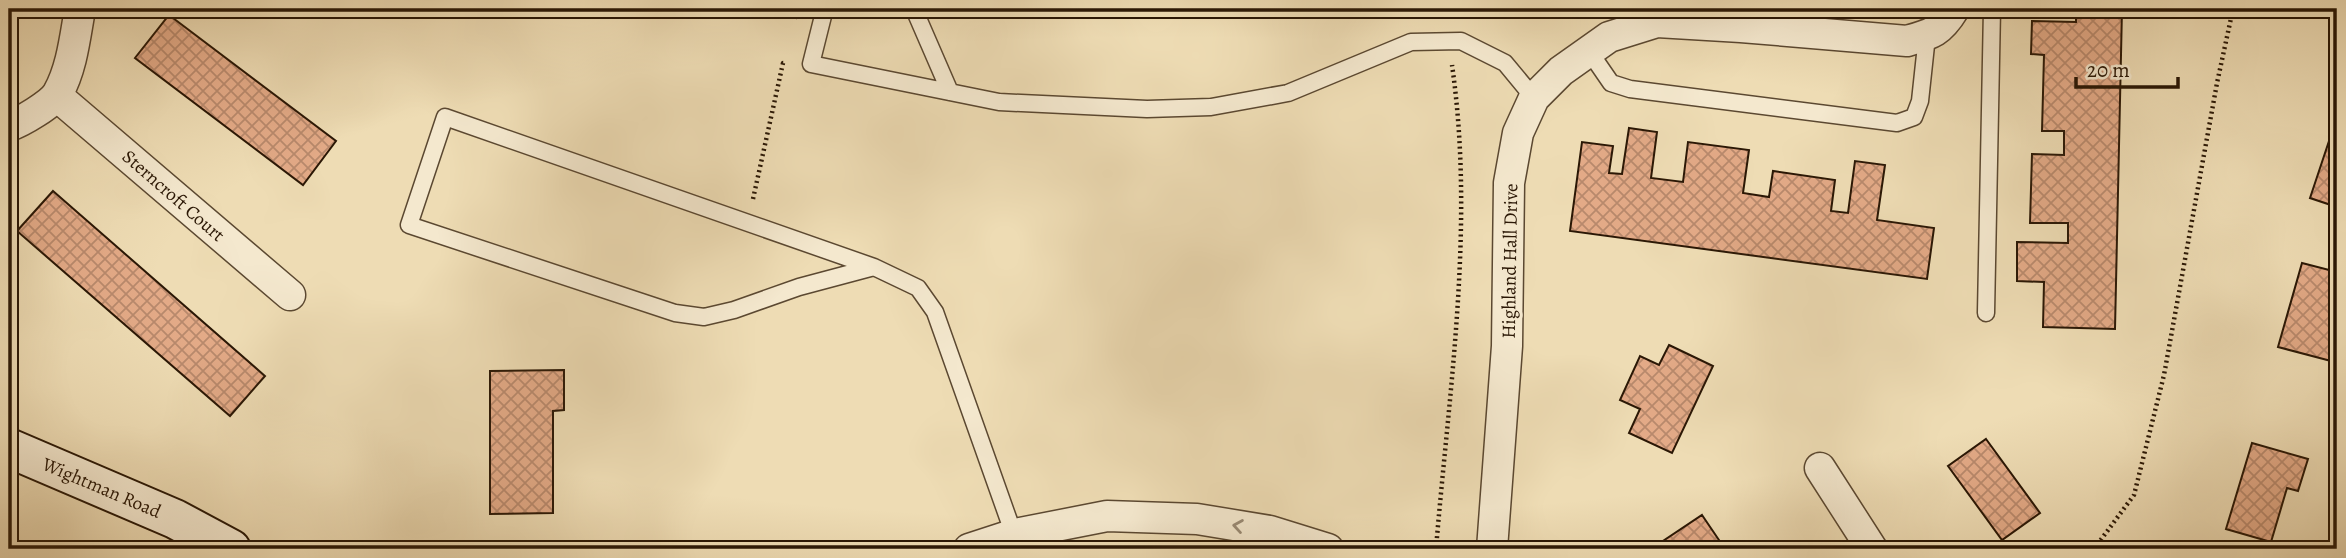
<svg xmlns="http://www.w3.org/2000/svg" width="2346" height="558" font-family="Alegreya,serif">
<defs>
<pattern id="building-cross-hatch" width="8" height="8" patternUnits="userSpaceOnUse" patternTransform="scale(1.75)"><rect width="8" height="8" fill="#e3aa87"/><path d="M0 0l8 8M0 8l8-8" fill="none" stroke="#b8896c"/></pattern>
</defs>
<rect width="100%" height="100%" fill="#eedcb4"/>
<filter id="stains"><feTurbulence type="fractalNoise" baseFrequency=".00286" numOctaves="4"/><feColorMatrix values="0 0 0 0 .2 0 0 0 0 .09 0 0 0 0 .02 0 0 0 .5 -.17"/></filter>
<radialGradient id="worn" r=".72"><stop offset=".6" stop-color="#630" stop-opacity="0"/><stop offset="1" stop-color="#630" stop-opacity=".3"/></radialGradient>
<path fill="url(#building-cross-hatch)" stroke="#2a1705" stroke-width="2" d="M 755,9 L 798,9 L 796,18 Z
M 2076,9 L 2122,9 L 2115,329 L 2043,327 L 2044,282 L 2017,281 L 2017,242 L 2068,243 L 2068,223 L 2030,223 L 2032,154 L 2064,155 L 2064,131 L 2042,131 L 2044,55 L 2031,54 L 2032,21 L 2076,22 Z
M 169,15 L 336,141 L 303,185 L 135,58 Z
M 2337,117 L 2337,207 L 2310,198 Z
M 1629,128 L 1657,132 L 1651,178 L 1683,182 L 1688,142 L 1749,150 L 1743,193 L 1769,197 L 1773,171 L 1835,180 L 1831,211 L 1848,213 L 1855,161 L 1885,165 L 1877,220 L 1934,228 L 1927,279 L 1570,231 L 1582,142 L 1613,146 L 1609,173 L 1622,174 Z
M 53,191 L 265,376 L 230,416 L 17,231 Z
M 2302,263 L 2337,272 L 2337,338 L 2331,361 L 2278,347 Z
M 1669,345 L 1713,366 L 1672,453 L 1629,433 L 1640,409 L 1620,400 L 1640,356 L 1659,365 Z
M 564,370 L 564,410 L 553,411 L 553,513 L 490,514 L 490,371 Z
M 1986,439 L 2040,513 L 2002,540 L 1948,466 Z
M 2252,443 L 2308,459 L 2298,491 L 2287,488 L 2271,542 L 2226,529 Z
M 1702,515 L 1723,546 L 1719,549 L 1651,549 Z"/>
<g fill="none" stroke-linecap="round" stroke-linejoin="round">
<g stroke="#5b4831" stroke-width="19">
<path id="lane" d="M 828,9 L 824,12 L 811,64 L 999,102 L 1147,109 L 1211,107 L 1288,93 L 1411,42 L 1461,41 L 1505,63 L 1534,98
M 914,9 L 950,92
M 1589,51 L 1611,83 L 1630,89 L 1897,123 L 1914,117 L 1920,101 L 1927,36
M 874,267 L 799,287 L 734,310 L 704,317 L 675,313 L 409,225 L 445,117 L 874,267 L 918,288 L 935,312 L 1019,549
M 1986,313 L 1992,9"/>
</g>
<g stroke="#5b4831" stroke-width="33">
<path id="street" d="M 57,96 L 290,295
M 9,126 C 21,122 52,104 58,93 C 72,68 75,37 80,9
M 1820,468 L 1872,549
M 969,549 L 1015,534 L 1107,516 L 1197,519 L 1270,531 L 1328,549
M 1492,549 L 1507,346 L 1509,183 L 1518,133 L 1534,98 L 1561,71 L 1609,37 L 1657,22 L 1741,27 L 1907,41 C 1932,34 1940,32 1954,9"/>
</g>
<g stroke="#2a1705" stroke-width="42">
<path id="secondary" d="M 9,448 L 175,519 L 231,549"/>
</g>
<path stroke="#2a1705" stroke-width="4.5" stroke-dasharray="2 3.5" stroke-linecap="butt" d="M 753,199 L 783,63 L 786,63
M 1436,549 C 1449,390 1475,225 1452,65
M 2094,549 L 2134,495 L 2164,375 L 2217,83 L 2233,9"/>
<use href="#lane" stroke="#f4e8ce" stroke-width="16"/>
<use href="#street" stroke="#f4e8ce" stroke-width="30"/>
<use href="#secondary" stroke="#f4e8ce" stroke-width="38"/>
</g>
<defs><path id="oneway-chevron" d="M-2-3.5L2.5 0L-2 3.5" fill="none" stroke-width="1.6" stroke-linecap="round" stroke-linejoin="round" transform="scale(1.75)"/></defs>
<use stroke="#998a74" href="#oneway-chevron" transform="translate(1238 526) rotate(-171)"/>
<g text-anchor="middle" stroke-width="6" stroke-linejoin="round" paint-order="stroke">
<g font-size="19" fill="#2a1705" stroke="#f4e8ce">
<text transform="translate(174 195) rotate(41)" y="7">Sterncroft Court</text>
<text transform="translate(1509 261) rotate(-89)" y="7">Highland Hall Drive</text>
<text transform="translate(102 487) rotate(23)" y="7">Wightman Road</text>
</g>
</g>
<rect width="2346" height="558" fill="none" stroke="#eedcb4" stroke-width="35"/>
<rect x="10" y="10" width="2325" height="537" fill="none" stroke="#2a1705" stroke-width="3.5"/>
<rect x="18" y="18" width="2311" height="523" fill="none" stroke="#2a1705" stroke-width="2"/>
<path d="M2076 77v10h102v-10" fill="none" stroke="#2a1705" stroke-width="3.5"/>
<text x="2087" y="77" font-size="21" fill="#2a1705" stroke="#f4e8ce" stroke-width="5" paint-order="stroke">20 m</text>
<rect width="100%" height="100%" filter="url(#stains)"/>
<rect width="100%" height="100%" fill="url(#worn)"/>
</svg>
